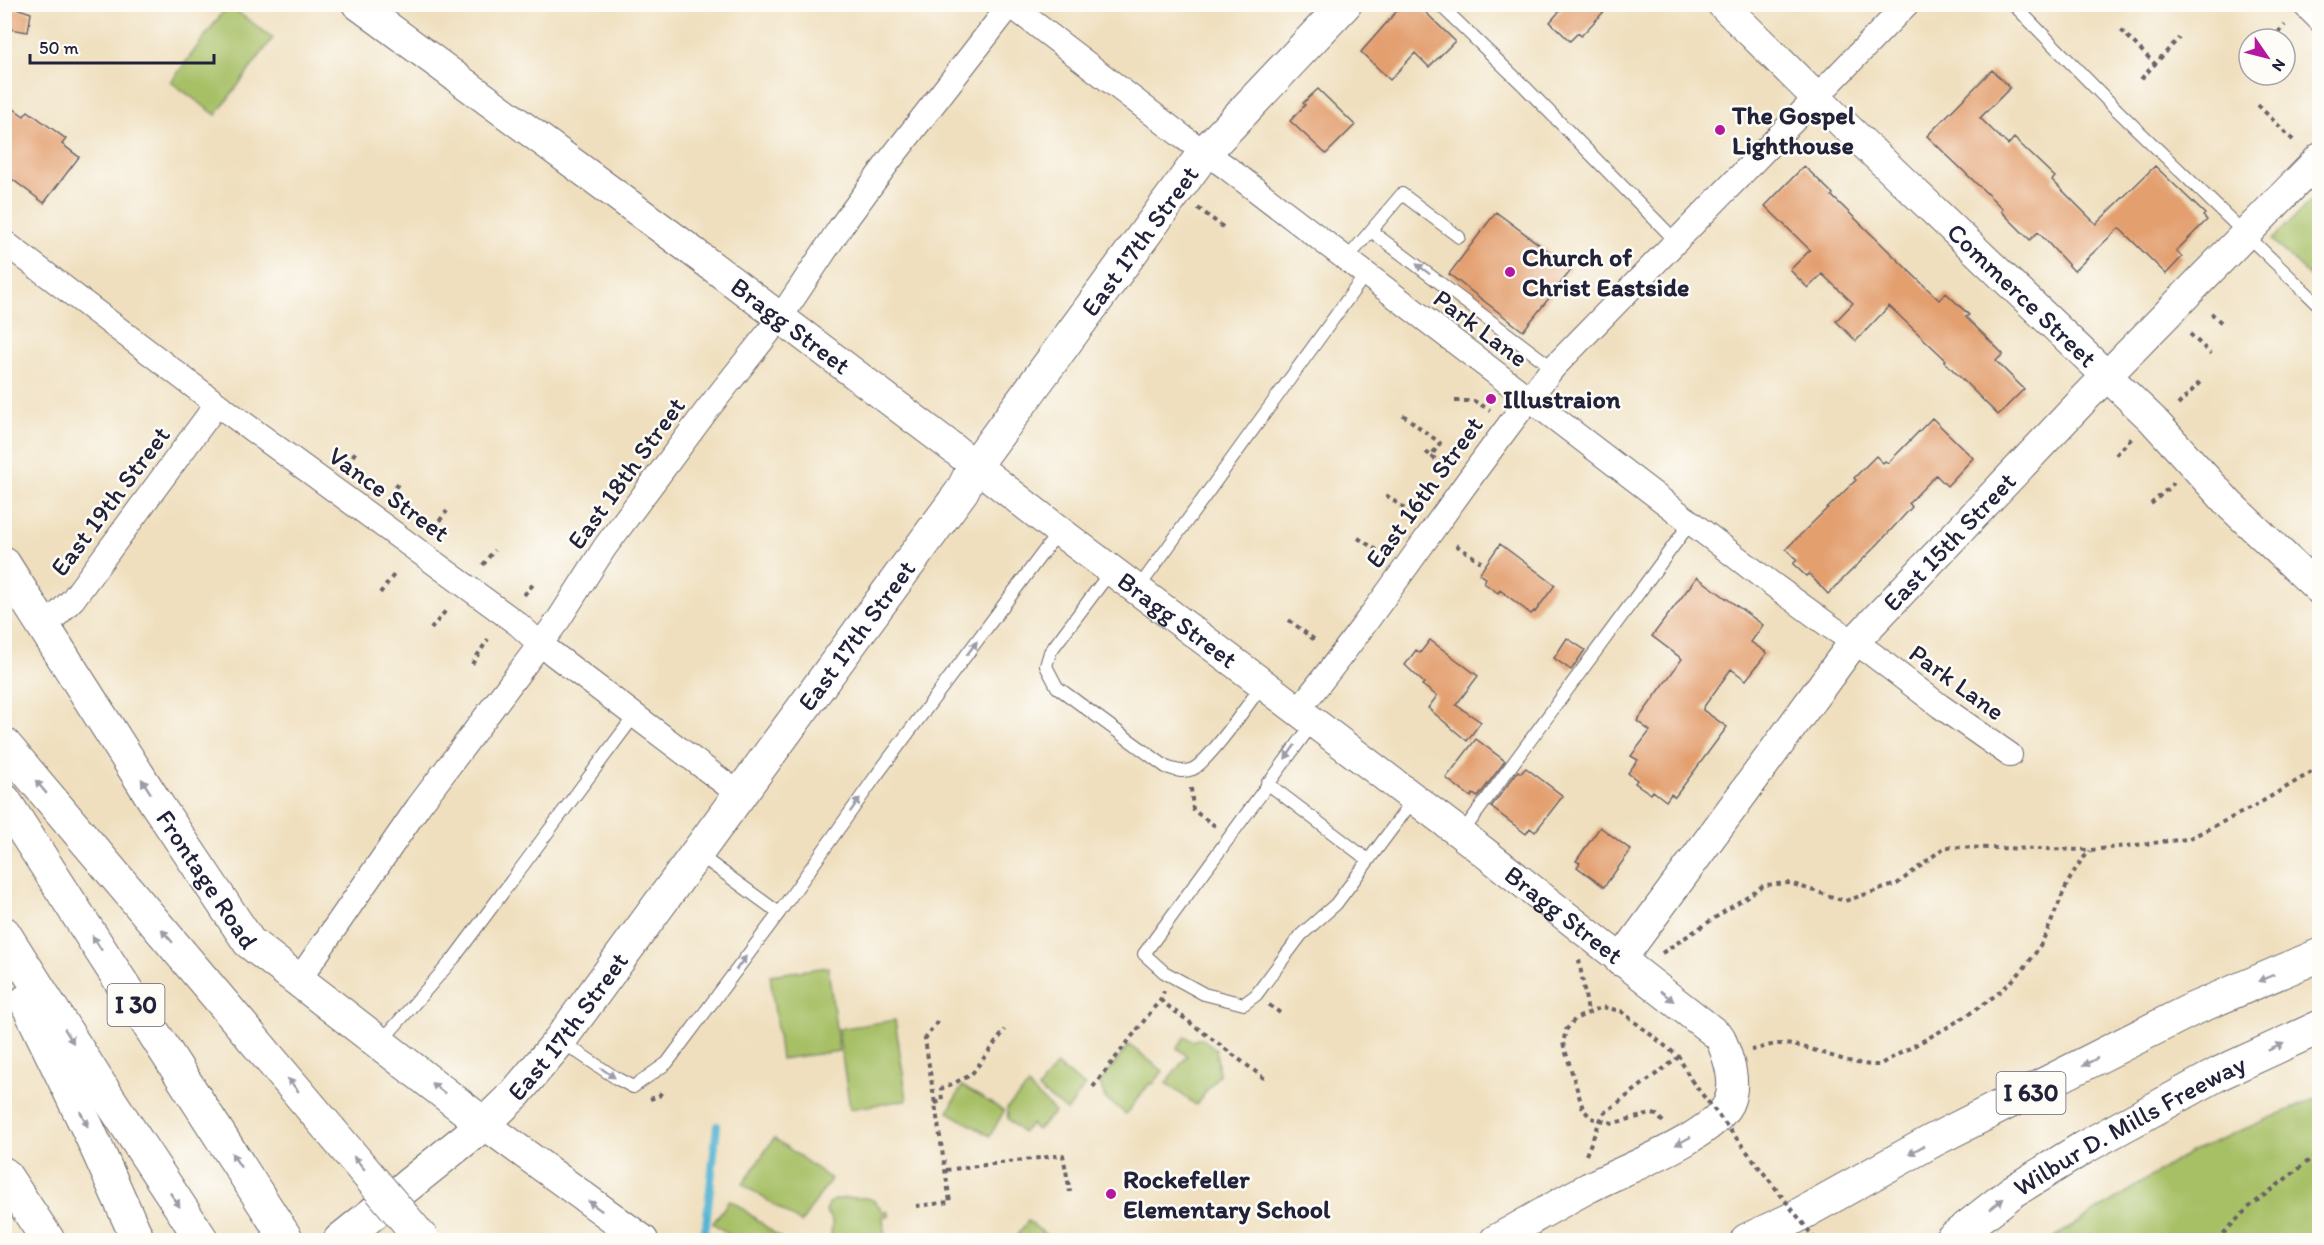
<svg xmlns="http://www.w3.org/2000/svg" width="2324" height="1245" font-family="Itim,sans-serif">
<rect width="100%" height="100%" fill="#fdfcf7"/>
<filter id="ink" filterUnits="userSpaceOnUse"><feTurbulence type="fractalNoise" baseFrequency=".0167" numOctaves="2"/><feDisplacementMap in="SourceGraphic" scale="12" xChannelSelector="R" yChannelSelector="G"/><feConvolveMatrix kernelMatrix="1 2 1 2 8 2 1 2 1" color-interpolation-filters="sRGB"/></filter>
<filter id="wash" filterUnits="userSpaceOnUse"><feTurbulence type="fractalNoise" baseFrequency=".008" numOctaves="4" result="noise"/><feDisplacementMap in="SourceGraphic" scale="24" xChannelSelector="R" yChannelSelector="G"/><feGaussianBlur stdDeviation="1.35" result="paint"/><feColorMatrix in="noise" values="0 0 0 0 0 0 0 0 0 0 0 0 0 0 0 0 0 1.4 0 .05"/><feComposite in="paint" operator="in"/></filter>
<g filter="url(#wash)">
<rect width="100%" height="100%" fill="#efdfbe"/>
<path fill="#a7c066" stroke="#647150" stroke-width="1.5" d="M 228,5 L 273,38 L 216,115 L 171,82 Z
M 2319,192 L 2319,285 L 2272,240 Z
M 828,967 L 839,1051 L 781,1059 L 770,975 Z
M 895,1020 L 907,1100 L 850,1109 L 838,1029 Z
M 1185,1036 L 1192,1041 L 1201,1038 L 1216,1049 L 1219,1074 L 1196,1105 L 1166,1083 L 1187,1056 L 1177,1048 Z
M 1129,1045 L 1163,1071 L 1153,1084 L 1150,1083 L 1126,1114 L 1105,1098 L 1100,1083 Z
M 1056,1065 L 1085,1086 L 1067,1111 L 1038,1089 Z
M 962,1086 L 1004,1111 L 990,1136 L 948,1112 Z
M 1028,1086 L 1055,1112 L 1037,1130 L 1031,1124 L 1022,1133 L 1008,1119 L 1007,1108 Z
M 2319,1097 L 2319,1240 L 2050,1240 L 2188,1153 Z
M 774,1138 L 831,1179 L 801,1223 L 743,1184 Z
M 847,1198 C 865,1198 873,1194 883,1212 L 887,1211 L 889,1216 L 883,1216 L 885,1240 L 831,1240 L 832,1220 L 826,1212 C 828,1200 836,1199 847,1198 Z
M 729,1201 L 735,1203 L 783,1240 L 737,1240 L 713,1223 Z
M 1028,1221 L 1053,1240 L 1013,1240 Z"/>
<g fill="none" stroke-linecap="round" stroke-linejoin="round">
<path stroke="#55b5d4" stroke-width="8" d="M 702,1240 L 706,1225 L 717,1126"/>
</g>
<g id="blocks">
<path fill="#e39f6e" d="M 4,4 L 31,13 L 28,32 L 4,28 Z
M 1403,4 L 1417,4 L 1455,41 L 1429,67 L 1415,53 L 1390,80 L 1361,52 Z
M 1566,4 L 1611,4 L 1581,36 L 1578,33 L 1570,41 L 1550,22 Z
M 1992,70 L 2010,88 L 1980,118 L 2008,145 L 2014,138 L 2055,177 L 2052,180 L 2096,224 L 2155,166 L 2205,214 L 2203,216 L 2207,220 L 2176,251 L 2182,257 L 2166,274 L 2119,228 L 2074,271 L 2038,232 L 2030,240 L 2001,211 L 2003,209 L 1927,136 Z
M 1318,89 L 1355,125 L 1326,154 L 1290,121 L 1305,105 L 1303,103 Z
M 4,102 L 24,116 L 28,111 L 66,139 L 62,144 L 79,157 L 44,203 L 4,173 Z
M 1804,166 L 1833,194 L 1832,196 L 1939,300 L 1946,293 L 1969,315 L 1966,317 L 2003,354 L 1996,361 L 2024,389 L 1998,415 L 1944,361 L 1946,360 L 1889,306 L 1856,341 L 1836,321 L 1853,303 L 1822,274 L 1808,288 L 1790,270 L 1810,250 L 1765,206 Z
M 1496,212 L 1572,269 L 1523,331 L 1449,274 Z
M 1932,418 L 1973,458 L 1947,486 L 1936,475 L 1909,503 L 1912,507 L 1879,543 L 1828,594 L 1809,574 L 1806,576 L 1793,564 L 1797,560 L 1786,549 L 1856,480 L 1854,478 L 1876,456 L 1883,463 L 1885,461 L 1888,463 Z
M 1500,544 L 1555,585 L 1535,612 L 1534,611 L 1531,614 L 1500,590 L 1498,593 L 1484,583 L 1486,578 L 1479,574 Z
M 1697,577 L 1763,625 L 1751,642 L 1767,653 L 1746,680 L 1731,669 L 1703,708 L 1703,710 L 1727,727 L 1675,797 L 1671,794 L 1666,801 L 1653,791 L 1651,794 L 1635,783 L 1637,780 L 1628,773 L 1638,760 L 1631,756 L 1650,731 L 1637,721 L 1682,659 L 1652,636 Z
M 1567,638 L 1585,650 L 1571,670 L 1554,658 Z
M 1430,640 L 1478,676 L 1456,705 L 1481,722 L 1467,741 L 1428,708 L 1437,696 L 1422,685 L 1424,683 L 1405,665 L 1416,650 L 1420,653 Z
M 1476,739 L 1505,761 L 1478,797 L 1473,794 L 1471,797 L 1446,778 Z
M 1526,768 L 1563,796 L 1535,832 L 1530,828 L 1526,834 L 1491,807 L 1518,771 L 1521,773 Z
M 1600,827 L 1631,850 L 1604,887 L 1577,867 L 1580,863 L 1576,861 Z"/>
</g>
</g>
<g filter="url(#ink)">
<use href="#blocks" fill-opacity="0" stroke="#6a6469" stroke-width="1.5"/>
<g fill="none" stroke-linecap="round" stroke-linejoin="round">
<g stroke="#6a6469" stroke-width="14">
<path id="service" d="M 1439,4 L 1525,87 L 1676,241
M 2013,4 L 2117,110 L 2320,306
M 1371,231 L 1553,368
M 1346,260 L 1402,194 L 1459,237
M 1111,571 L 1050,652 L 1046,666 L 1057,687 L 1166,767 C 1175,770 1183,773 1193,769 C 1209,761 1250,702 1262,685
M 1137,590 L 1365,275
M 1313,723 L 1144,954 L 1164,972 L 1204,994 L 1244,1004 L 1256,995 L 1301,935 L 1336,904 L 1414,799
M 1267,783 L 1368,860
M 1461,834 L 1691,522
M 698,854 L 779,913
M 561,1041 L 616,1078 L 633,1087 L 667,1063 L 779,913 L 876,776 L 1059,531
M 380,1043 L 454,958 L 635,715"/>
</g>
<g stroke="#6a6469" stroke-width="26">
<path id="minor" d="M 1009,4 L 1183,137 L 1226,167 L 1761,576 L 1831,627 L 1872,654 L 1940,706 L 2010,755
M 2304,4 L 2320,20
M 4,242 L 217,404 L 518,624 L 540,644 L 739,794
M 44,628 L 73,599 L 217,404
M 1298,710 C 1388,600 1464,479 1553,368 L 1907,4
M 298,981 L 418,807 L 559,619 L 605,547 L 707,410 L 780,318 L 842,225 L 889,161 L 1011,4"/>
</g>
<g stroke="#6a6469" stroke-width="32">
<g id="tertiary">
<path id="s1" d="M 357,4 L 684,245 L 954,449 L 1059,531 L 1263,684 L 1461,834 L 1720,1037 C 1728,1057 1738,1083 1728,1104 C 1710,1139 1623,1169 1588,1188 C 1556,1205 1526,1223 1495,1240"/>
<path id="s2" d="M 1722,4 L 1837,118 L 2152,419 L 2230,505 L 2320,590"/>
<path id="s3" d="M 1620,961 L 1854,642 L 2087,396 L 2320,158"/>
<path d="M 484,1124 L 643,1240"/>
</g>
</g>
<g stroke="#6a6469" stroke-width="35">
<g id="secondary">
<path id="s4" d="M 4,564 L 154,800 L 249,942 L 484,1124"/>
<path d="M 4,1174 L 48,1240"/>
<path id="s5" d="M 340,1240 L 484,1124 L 515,1094 L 557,1044 L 962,491 L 974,467 L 1204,153 L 1345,4"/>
</g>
</g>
<g stroke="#6a6469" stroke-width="35">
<g id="motorway">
<path d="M 4,744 L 330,1130"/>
<path d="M 4,800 L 287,1240"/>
<path d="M 4,933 L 98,1082 L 202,1240"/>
<path d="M 26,1001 L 89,1131 L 138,1240"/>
<path d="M 1747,1240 L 1790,1220 L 1932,1141 L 2191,1010 L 2320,955"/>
<path id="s6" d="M 1951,1240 L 2012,1192 L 2083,1148 L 2220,1073 L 2320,1027"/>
</g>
</g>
<path stroke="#6a6469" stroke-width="4" stroke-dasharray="4.5 4.5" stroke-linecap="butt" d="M 2121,30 L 2155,64
M 2272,39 L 2285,25
M 2141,79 L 2179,38
M 2258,105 L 2296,143
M 1198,208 L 1223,227
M 2211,313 L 2224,325
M 2190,334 L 2211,354
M 1455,401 L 1474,401 L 1490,410
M 2178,405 L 2201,381
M 1403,415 L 1440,443 L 1431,456 L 1444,465
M 1426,452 L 1431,456
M 2116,455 L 2132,438
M 347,463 L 358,449
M 390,495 L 400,481
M 1386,495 L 1409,512
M 2151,504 L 2174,483
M 434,528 L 447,511
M 1358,538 L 1380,552
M 1456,545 L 1481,562
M 483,565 L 494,550
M 380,593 L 396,572
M 524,595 L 535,582
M 1289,620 L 1316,641
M 431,629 L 447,609
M 472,664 L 488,639
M 1191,788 L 1193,810 L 1215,826
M 1662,953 L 1764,885 L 1790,883 L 1845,901 L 1897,884 L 1945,847 L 2091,850 L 2188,839 L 2253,807 L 2320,767
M 1579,960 L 1588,1012
M 1160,1000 L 1268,1081
M 1269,1005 L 1283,1015
M 1751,1050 C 1760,1049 1770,1044 1779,1044 C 1813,1044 1844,1066 1879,1065 C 1931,1035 1999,1006 2034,955 C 2056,923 2062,878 2090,851
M 1093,1087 L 1160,1000 L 1164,991
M 650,1099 L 659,1096 L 663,1090
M 935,1103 L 942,1101 L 941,1089 L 971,1075 L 1005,1030
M 1663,1122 L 1657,1115 L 1651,1114 L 1613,1123 L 1591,1118 L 1583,1109 L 1563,1043 L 1566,1030 L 1575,1019 L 1602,1007 L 1621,1011 L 1679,1057 L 1691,1080
M 1586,1155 L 1603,1114 L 1679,1057
M 946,1170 L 1063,1155 L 1070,1192
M 916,1206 L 950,1202 L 925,1039 L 938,1021
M 2217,1240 L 2248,1208 L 2320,1152"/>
<use href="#service" stroke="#fff" stroke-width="12"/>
<use href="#minor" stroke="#fff" stroke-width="24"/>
<use href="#tertiary" stroke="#fff" stroke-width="30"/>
<use href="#secondary" stroke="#fff" stroke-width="33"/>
<use href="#motorway" stroke="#fff" stroke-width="33"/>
<g stroke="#6a6469" stroke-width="35" stroke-linecap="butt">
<path id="motorway-bridge" d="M 330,1130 L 423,1240"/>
</g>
<path stroke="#6a6469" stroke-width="4" stroke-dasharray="4.5 4.5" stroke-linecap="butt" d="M 1691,1080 L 1816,1240"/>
<use href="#motorway-bridge" stroke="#fff" stroke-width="33"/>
</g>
<defs><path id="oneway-solid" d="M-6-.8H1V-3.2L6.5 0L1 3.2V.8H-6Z" transform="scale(1.5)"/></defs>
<g fill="#9c9ca7">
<use href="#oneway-solid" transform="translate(1423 269) rotate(-143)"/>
<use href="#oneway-solid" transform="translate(972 648) rotate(-53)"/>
<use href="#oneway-solid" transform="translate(1290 752) rotate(126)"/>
<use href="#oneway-solid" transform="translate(146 786) rotate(-123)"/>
<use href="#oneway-solid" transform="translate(41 787) rotate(-130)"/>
<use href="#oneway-solid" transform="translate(855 805) rotate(-55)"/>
<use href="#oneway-solid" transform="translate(167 936) rotate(-131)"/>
<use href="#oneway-solid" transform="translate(97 943) rotate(-123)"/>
<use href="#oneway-solid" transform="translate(741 963) rotate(-53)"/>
<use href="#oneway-solid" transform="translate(2266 978) rotate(157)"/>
<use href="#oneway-solid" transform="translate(1667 996) rotate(38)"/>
<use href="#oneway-solid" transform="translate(69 1036) rotate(58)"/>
<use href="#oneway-solid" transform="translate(2276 1047) rotate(-24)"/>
<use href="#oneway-solid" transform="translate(2090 1062) rotate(153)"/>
<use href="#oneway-solid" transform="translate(608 1073) rotate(35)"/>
<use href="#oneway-solid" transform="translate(293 1085) rotate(-130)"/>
<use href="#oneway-solid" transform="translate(438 1088) rotate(-142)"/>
<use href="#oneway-solid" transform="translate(84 1119) rotate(64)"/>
<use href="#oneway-solid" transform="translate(1683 1141) rotate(152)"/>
<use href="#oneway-solid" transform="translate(1916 1150) rotate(151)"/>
<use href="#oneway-solid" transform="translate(236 1160) rotate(-123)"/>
<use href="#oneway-solid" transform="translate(359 1163) rotate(-130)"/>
<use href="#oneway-solid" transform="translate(175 1200) rotate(56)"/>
<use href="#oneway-solid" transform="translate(1997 1204) rotate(-39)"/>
<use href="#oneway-solid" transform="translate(595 1206) rotate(-144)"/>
</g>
</g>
<g fill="#b5179e" stroke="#fdfcf7" stroke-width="2">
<circle cx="1720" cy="130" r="6"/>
<circle cx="1510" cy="272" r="6"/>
<circle cx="1491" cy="399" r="6"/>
<circle cx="1111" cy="1194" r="6"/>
</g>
<g text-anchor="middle" stroke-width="5" stroke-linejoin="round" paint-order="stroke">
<g fill="#fdfcf7" stroke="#646373" stroke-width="1.5">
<rect x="107.5" y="984" width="57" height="42" rx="4.5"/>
<rect x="1996.5" y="1072" width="69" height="42" rx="4.5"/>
</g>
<g font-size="24" font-weight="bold" fill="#22223b">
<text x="136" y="1013">I 30</text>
<text x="2031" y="1101">I 630</text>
</g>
<g font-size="26" font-weight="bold" fill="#22223b" stroke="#fdfcf7" text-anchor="start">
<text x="1732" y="124">The Gospel<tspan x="1732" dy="30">Lighthouse</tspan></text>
<text x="1522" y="266">Church of<tspan x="1522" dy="30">Christ Eastside</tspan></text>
<text x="1503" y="408">Illustraion</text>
<text x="1123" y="1188">Rockefeller<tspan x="1123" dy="30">Elementary School</tspan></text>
</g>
<g font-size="26" fill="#22223b" stroke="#fdfcf7">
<text dy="9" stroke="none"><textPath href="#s5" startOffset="1286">East 17th Street</textPath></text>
<text dy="9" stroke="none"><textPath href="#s2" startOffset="418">Commerce Street</textPath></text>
<text dy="9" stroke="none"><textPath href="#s1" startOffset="540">Bragg Street</textPath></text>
<text transform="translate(1481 328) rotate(37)" y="9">Park Lane</text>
<text transform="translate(626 473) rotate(-54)" y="9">East 18th Street</text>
<text transform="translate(1424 492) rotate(-54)" y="9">East 16th Street</text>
<text transform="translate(389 494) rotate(36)" y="9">Vance Street</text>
<text transform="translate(110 501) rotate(-53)" y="9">East 19th Street</text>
<text dy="9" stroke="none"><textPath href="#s3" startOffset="534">East 15th Street</textPath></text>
<text dy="9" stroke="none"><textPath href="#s1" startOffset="1026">Bragg Street</textPath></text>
<text dy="9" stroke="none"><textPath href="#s5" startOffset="800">East 17th Street</textPath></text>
<text transform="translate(1957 682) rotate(36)" y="9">Park Lane</text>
<text dy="9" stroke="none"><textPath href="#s4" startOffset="375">Frontage Road</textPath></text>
<text dy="9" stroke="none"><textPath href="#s1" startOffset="1512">Bragg Street</textPath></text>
<text dy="9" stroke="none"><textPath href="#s5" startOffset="314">East 17th Street</textPath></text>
<text dy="9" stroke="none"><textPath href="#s6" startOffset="213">Wilbur D. Mills Freeway</textPath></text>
</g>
</g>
<rect width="2324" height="1245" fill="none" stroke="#fdfcf7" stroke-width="24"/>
<g transform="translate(2267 57) rotate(125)"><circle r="28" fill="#fdfcf7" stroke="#a5a5ac" stroke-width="1.5"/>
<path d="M0-4.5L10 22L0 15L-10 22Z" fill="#b5179e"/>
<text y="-9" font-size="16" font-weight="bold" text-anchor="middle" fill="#22223b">N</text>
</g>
<path d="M30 54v9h184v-9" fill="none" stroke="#22223b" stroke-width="3"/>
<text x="39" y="54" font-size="18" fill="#22223b" stroke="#fdfcf7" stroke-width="4.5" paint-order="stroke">50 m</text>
</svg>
